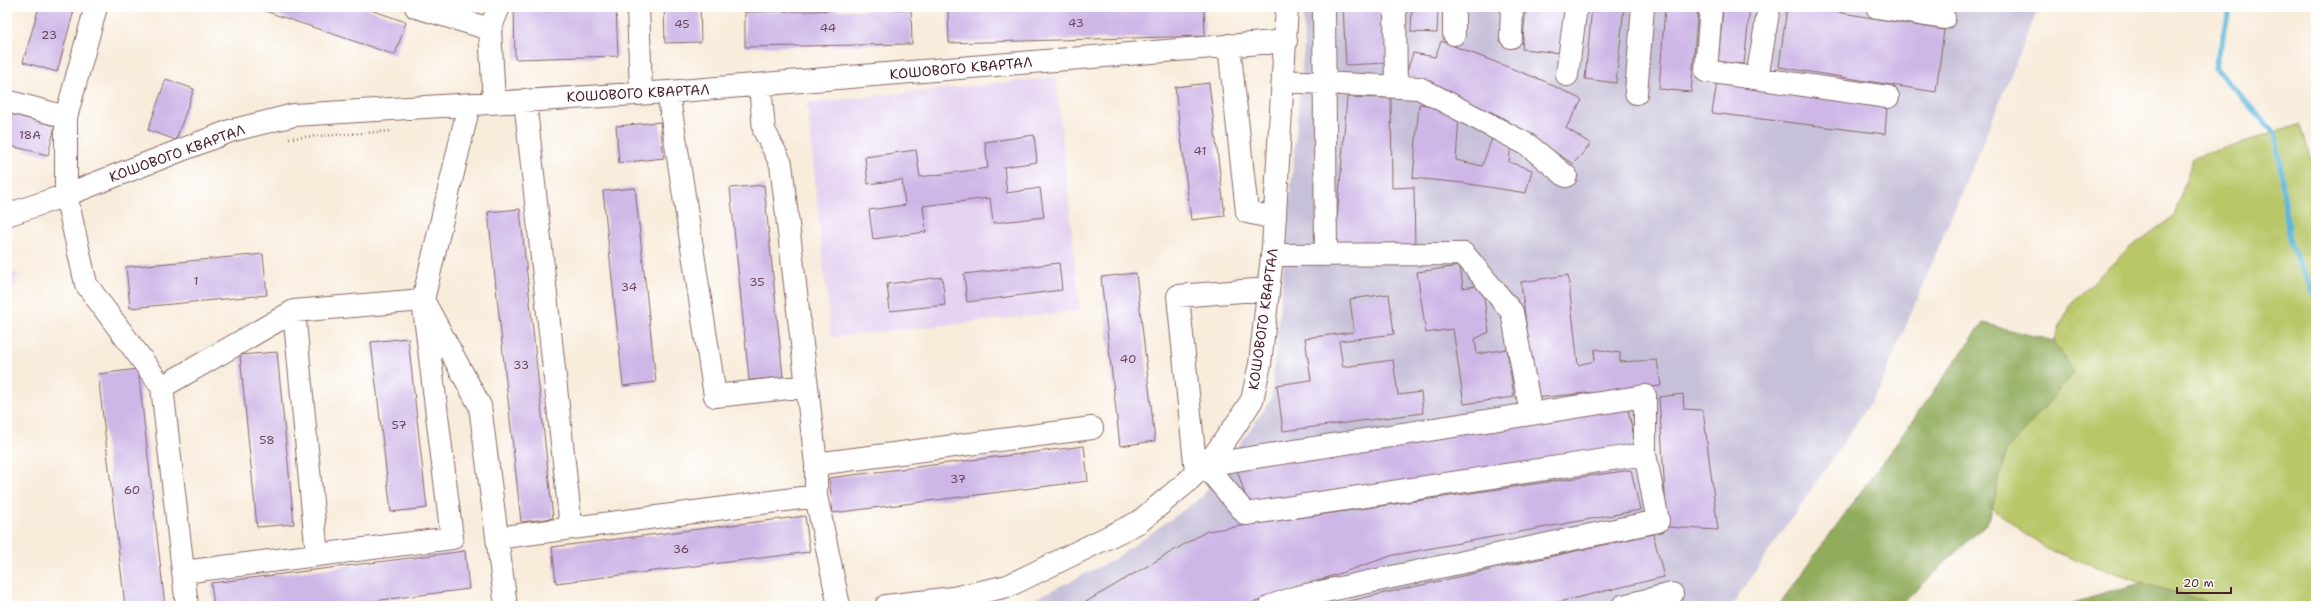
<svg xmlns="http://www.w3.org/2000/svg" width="2323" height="613" font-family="'Shantell Sans',sans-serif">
<rect width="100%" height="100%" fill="#fff"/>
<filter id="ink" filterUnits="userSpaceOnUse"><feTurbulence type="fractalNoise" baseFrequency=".025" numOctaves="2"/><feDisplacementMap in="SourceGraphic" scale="8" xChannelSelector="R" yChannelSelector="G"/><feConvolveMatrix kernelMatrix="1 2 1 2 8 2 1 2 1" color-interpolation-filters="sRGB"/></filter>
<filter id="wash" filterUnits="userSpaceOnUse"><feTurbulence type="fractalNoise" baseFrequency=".012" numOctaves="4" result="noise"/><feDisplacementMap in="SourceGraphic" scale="16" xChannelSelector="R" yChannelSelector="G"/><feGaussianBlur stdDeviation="0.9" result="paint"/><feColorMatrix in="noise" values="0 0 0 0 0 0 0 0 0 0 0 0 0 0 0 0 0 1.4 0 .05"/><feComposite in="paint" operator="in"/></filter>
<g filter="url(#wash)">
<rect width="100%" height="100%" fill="#f8ecda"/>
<path fill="#e5d3f1" d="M 1056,77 L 1080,311 L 831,337 L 807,103 Z
M 7,270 L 18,274 L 7,311 Z"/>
<path fill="#c7c0d9" d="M 1303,7 L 2039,7 L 1879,390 L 1732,606 L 989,606 L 1034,599 L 1113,560 L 1202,497 L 1271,400 L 1304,47 Z"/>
<path fill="#b9c769" stroke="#82734a" d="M 2301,124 L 2316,179 L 2316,606 L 2215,606 L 2205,601 L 2141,583 L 2047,549 L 1992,508 L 2006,451 L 2074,373 L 2054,341 L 2070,304 L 2128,249 L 2174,216 L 2193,158 Z"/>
<path fill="#92ac5d" stroke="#6e6644" d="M 1983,323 L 2054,341 L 2074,373 L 2006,451 L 1989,521 L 1900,606 L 1778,606 Z
M 2141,583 L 2220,605 L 2220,606 L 2068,606 L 2076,602 Z"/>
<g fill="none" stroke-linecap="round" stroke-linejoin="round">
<path stroke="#5db7db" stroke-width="5.5" d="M 2230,7 L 2215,68 L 2276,135 L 2290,243 L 2316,298"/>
</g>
<g id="blocks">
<path fill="#ceb7e7" d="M 39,7 L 75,7 L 57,72 L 23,62 Z
M 253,7 L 362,7 L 406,22 L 395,55 Z
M 514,7 L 616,7 L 618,56 L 515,59 Z
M 664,7 L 700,7 L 701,42 L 665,43 Z
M 1023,7 L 1204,7 L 1205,36 L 949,43 L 948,9 Z
M 1343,7 L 1386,7 L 1387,63 L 1346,65 Z
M 1412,7 L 1438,7 L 1437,33 L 1411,32 Z
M 1526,7 L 1567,7 L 1560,53 L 1522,49 Z
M 1592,7 L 1624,7 L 1616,83 L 1585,79 Z
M 1665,7 L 1698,7 L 1691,92 L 1659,89 Z
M 1723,7 L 1750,7 L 1744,64 L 1718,62 Z
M 1787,7 L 1807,7 L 1944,30 L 1936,92 L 1779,67 Z
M 911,9 L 912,44 L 745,47 L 745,12 Z
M 1441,41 L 1544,81 L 1582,100 L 1566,128 L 1591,144 L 1573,164 L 1500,116 L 1448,93 L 1405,77 L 1413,53 L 1435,57 Z
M 166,79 L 194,89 L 176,140 L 148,130 Z
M 1717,82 L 1887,105 L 1885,134 L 1712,113 Z
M 1209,83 L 1225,216 L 1191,220 L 1175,87 Z
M 1347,97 L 1391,98 L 1392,188 L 1414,187 L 1415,250 L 1335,245 Z
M 1419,104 L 1441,107 L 1459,117 L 1456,160 L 1482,166 L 1492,138 L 1511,144 L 1509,162 L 1532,170 L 1526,193 L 1463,183 L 1413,178 Z
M 7,113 L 55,126 L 48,155 L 7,145 Z
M 660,122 L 664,158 L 619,163 L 616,126 Z
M 1034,135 L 1037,162 L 1004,167 L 1007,193 L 1040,188 L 1044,217 L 993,223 L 990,198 L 923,206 L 926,232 L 873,239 L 869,210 L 905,205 L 902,180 L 868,184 L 865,157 L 916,150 L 920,177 L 988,168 L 985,142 Z
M 764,185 L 783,377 L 749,380 L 730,188 Z
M 635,188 L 656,382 L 623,386 L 603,191 Z
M 520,209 L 553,518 L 521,522 L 488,212 Z
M 263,254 L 267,295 L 130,308 L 126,267 Z
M 1059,263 L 1062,290 L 967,302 L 964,274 Z
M 1460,266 L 1463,288 L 1482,285 L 1489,332 L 1475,339 L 1477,354 L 1507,349 L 1514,397 L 1464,404 L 1453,329 L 1426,333 L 1417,272 Z
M 1136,273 L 1155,441 L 1120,446 L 1101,277 Z
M 1568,275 L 1578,365 L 1594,361 L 1595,349 L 1620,353 L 1620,362 L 1657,360 L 1661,386 L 1535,398 L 1521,282 Z
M 942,277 L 945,305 L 890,311 L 887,284 Z
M 1389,294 L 1394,334 L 1339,341 L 1343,367 L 1393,360 L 1398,395 L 1421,392 L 1423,413 L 1283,431 L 1277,385 L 1311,380 L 1305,338 L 1354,332 L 1350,299 Z
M 408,338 L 427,508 L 391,512 L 371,342 Z
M 277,352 L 294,524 L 257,527 L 240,355 Z
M 138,369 L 165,606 L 125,606 L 98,374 Z
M 1683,394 L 1684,409 L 1703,410 L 1718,530 L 1667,527 L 1659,397 Z
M 1627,405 L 1636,446 L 1249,508 L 1237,469 Z
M 1084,446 L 1088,481 L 833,513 L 829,478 Z
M 1631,470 L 1640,510 L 1394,555 L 1243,606 L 1079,606 L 1207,531 Z
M 805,516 L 810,552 L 556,583 L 552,547 Z
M 1653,534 L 1664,577 L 1542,606 L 1326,606 Z
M 465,551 L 469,589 L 333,606 L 214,606 L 211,583 Z"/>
</g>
</g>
<g filter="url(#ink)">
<use href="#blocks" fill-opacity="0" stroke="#876768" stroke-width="1"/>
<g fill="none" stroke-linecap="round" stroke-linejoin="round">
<g stroke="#876768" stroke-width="24">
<path id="minor" d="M 96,7 L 66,117 L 66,195 L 86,284 L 162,387 L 187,606
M 416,7 L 490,29
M 638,7 L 641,93
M 1324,7 L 1326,255
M 1395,7 L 1396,87
M 1711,7 L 1706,71 L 1888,97
M 1877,7 L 1944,18
M 1454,34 L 1454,7
M 1511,37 L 1512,7
M 1229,45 L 1247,212 L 1275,218
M 1567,75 L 1576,7
M 1757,78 L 1769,7
M 1283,81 L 1419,88 L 1528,145 L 1566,176
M 760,85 L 764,130 L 781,164 L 816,464 L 816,496
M 668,92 L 715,396 L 807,386
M 1636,93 L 1643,7
M 525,100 L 571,527
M 7,101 L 66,117
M 494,102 L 490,29 L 499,7
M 469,105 L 423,300 L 480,406 L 506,606
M 7,215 L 66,195 L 230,131 L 294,115 L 668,92 L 1286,41
M 1272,255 L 1464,254 L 1512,312 L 1531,414
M 294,311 L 317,555
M 162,387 L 294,311 L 423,300 L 452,538 L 183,572
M 816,464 L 1092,428
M 1205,465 L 1246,514 L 1645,454 L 1658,521 L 1297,597 L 1271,606
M 1205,465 L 1645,396 L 1645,454
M 1196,473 L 1178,296 L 1268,289
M 497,538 L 816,496 L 839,606
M 886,606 L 953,598 L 1008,586 L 1139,522 L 1187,482 L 1215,454 L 1235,426 L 1252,400 L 1260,364 L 1273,247 L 1287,7
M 1623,606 L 1672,594"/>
</g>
<path stroke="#876768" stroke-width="2.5" stroke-dasharray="1 3" stroke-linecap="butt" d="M 289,138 L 393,131"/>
<use href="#minor" stroke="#fff" stroke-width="22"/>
</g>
</g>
<g text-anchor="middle" stroke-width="3" stroke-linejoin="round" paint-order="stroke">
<g font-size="12" fill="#6b455a">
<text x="1076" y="27">43</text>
<text x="682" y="28">45</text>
<text x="828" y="32">44</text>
<text x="49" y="39">23</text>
<text x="30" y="139">18А</text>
<text x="1200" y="155">41</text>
<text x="196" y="285">1</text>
<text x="757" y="286">35</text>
<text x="629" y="291">34</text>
<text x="1128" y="363">40</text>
<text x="521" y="369">33</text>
<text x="399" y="429">57</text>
<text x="267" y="444">58</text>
<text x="958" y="483">37</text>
<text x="132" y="494">60</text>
<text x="681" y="553">36</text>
</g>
<g font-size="14" fill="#4a1f2b" stroke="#fff">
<text transform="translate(961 68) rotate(-5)" y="5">КОШОВОГО КВАРТАЛ</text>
<text transform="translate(638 93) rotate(-3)" y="5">КОШОВОГО КВАРТАЛ</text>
<text transform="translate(177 153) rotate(-20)" y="5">КОШОВОГО КВАРТАЛ</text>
<text transform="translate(1263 319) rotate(-82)" y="5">КОШОВОГО КВАРТАЛ</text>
</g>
</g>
<rect width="2323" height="613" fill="none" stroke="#fff" stroke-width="24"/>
<path d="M2177 587v6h54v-6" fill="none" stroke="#4a1f2b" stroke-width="2"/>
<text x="2183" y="587" font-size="12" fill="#4a1f2b" stroke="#ffffff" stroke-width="3" paint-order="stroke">20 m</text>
</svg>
